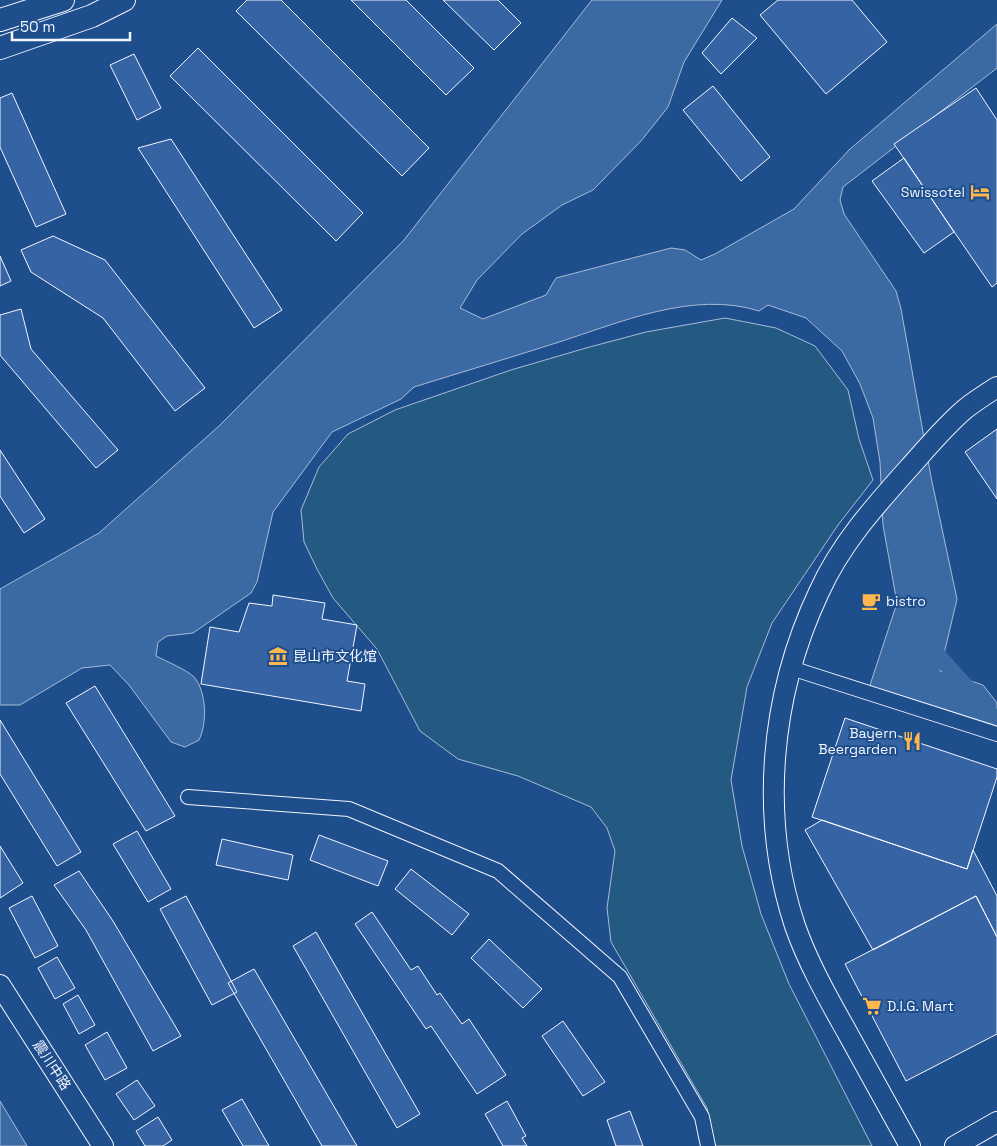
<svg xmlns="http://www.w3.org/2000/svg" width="997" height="1146" font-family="'Space Grotesk','Noto Sans SC',sans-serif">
<rect width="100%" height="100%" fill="#1f4e8c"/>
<path fill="#245a82" stroke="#a8bbd7" d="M 725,318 L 776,328 L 815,346 L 848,390 L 859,439 L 873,480 L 838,525 L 772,623 L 747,687 L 731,780 L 742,846 L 761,914 L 789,984 L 872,1146 L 715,1146 L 707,1108 L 611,942 L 607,908 L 615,851 L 607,828 L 591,807 L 518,776 L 458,759 L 420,731 L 377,649 L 333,598 L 317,569 L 304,542 L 301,510 L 319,467 L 348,434 L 395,410 L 511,370 L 586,348 L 646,332 Z"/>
<path fill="#3b69a3" stroke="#a8bbd7" d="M 592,0 L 722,0 L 684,62 L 668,107 L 641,141 L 593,190 L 562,205 L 522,234 L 477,280 L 460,308 L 483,319 L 546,295 L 556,278 L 671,248 L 685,250 L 701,260 L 715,254 L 794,209 L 850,149 L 997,24 L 997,68 L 843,187 L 840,200 L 844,214 L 896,291 L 901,309 L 931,477 L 957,599 L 940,671 L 983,685 L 997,703 L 997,731 L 869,688 L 897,603 L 883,525 L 880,462 L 873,418 L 860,384 L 842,351 L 806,318 L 768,305 L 759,311 C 693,290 619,323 556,343 C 509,358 462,372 414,387 L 401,399 L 332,432 L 273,512 L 257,582 L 251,593 L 193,633 L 167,636 L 158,642 L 156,656 C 166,661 187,670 194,677 C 207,692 207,724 199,740 L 185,747 L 171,742 L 129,685 L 110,665 L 82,668 L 20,705 L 0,705 L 0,589 L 99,533 L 219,426 L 404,240 Z
M 0,1101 L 27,1146 L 0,1146 Z"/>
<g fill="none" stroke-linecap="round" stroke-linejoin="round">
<path stroke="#3b69a3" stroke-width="16" d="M 928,644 L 997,721"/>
</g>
<path fill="#3563a3" stroke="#f2f6ff" d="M 247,0 L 281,0 L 429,148 L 402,176 L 236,11 Z
M 351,0 L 406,0 L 474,68 L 446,95 Z
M 443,0 L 498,0 L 521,23 L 494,50 Z
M 778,0 L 852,0 L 887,42 L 826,94 L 760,15 Z
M 732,18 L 757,38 L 721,74 L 702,53 Z
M 198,48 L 363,213 L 336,241 L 170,76 Z
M 134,54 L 161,108 L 137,120 L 110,65 Z
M 713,86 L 770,157 L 741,181 L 683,110 Z
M 976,88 L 997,120 L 997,283 L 992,287 L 894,144 Z
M 12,93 L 66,214 L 36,227 L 0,147 L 0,98 Z
M 171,139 L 282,310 L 254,328 L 138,148 Z
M 904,158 L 954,232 L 924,253 L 872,181 Z
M 53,236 L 105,260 L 205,388 L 175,411 L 103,318 L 31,272 L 21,250 Z
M 0,256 L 11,281 L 0,286 Z
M 21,309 L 31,349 L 118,450 L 96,468 L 0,355 L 0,315 Z
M 997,429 L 997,499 L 965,452 Z
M 0,450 L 45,519 L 24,533 L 0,496 Z
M 273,595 L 325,603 L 322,619 L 357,625 L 347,681 L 365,684 L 361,711 L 201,684 L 210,627 L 239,632 L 249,603 L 272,606 Z
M 95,686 L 175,816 L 146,831 L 66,703 Z
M 845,718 L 997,769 L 997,777 L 967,869 L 812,817 Z
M 0,720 L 81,852 L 57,866 L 0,774 Z
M 822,820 L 967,869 L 973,850 L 997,896 L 997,937 L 976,896 L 873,950 L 805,830 Z
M 137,831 L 171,889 L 148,902 L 113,844 Z
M 319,835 L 388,861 L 378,886 L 310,860 Z
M 222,839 L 293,855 L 288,880 L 216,865 Z
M 0,846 L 23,883 L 0,898 Z
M 411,869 L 469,914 L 452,935 L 395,889 Z
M 79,871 L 113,921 L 181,1036 L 153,1051 L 86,930 L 54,885 Z
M 32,896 L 58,946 L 35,958 L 9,908 Z
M 186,896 L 237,992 L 212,1005 L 160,909 Z
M 976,896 L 997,937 L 997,1034 L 906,1081 L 845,964 Z
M 372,912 L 411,970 L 418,966 L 437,995 L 440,993 L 462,1024 L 469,1019 L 506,1075 L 477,1094 L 431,1026 L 426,1029 L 355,924 Z
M 316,932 L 420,1114 L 397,1128 L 293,946 Z
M 489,939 L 542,989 L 523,1008 L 471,958 Z
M 57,957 L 75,988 L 55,999 L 38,968 Z
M 254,969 L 357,1146 L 322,1146 L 228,983 Z
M 78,995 L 95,1025 L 79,1034 L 63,1004 Z
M 563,1021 L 605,1082 L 583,1096 L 542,1036 Z
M 107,1032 L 127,1068 L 105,1080 L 85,1045 Z
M 137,1080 L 155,1106 L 134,1120 L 116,1094 Z
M 242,1099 L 269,1146 L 243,1146 L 222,1110 Z
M 507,1101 L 526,1136 L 522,1138 L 527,1146 L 503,1146 L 485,1114 Z
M 630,1111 L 643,1146 L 616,1146 L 607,1120 Z
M 158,1117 L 172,1140 L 163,1146 L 145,1146 L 136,1131 Z"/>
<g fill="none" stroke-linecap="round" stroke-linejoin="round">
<g stroke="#f2f6ff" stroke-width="16">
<path id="street" d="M 791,668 L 997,734
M 188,797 L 349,809 L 498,871 L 620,977 L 702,1117 L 708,1146"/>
</g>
<g stroke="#f2f6ff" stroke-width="22">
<path id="secondary" d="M 0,985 L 103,1146
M 910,1146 C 889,1108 868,1070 847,1032 C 828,998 808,963 795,926 C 759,817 770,696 819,592 C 840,545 874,507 908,469 C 926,449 944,427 965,409 C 975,401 986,394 997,387
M 955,1146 L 997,1122"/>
</g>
<g stroke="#f2f6ff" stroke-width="24">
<path id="primary" d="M 0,20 L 63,0
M 0,48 L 92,16 L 124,0"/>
</g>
<use href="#street" stroke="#1f4e8c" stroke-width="14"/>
<use href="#secondary" stroke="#1f4e8c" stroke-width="20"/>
<use href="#primary" stroke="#1f4e8c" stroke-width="22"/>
</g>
<defs>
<g id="hotel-bare" transform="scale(1.5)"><path d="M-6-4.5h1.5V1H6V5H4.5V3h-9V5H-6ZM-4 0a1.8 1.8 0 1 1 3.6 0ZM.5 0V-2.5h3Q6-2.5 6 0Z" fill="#ffb74d" stroke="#1f4e8c" stroke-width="2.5" paint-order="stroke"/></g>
<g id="cafe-bare" transform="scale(1.5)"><path d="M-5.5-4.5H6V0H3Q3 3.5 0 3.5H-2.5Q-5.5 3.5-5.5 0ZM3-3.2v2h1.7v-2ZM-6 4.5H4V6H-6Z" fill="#ffb74d" stroke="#1f4e8c" stroke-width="2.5" paint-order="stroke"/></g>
<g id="museum-bare" transform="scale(1.5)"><path d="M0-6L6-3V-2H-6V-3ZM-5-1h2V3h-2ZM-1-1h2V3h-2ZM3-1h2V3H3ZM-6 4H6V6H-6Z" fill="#ffb74d" stroke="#1f4e8c" stroke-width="2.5" paint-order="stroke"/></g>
<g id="restaurant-bare" transform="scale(1.5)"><path d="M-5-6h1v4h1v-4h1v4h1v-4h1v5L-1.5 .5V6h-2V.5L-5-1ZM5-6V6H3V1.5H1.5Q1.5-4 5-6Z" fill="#ffb74d" stroke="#1f4e8c" stroke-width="2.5" paint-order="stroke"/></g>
<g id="supermarket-bare" transform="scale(1.5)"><path d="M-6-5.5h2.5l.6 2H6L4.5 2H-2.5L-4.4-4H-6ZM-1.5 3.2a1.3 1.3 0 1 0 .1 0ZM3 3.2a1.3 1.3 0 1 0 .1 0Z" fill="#ffb74d" stroke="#1f4e8c" stroke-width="2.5" paint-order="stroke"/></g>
</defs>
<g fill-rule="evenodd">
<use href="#hotel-bare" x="980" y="192"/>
<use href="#cafe-bare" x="871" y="601"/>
<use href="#museum-bare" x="278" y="656"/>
<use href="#restaurant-bare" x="912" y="741"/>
<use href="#supermarket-bare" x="872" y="1006"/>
</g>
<g text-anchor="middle" stroke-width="4" stroke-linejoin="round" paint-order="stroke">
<g font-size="14" fill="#f2f6ff" stroke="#1f4e8c" text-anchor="start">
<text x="965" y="197" text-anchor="end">Swissotel</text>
<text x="886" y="606">bistro</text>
<text x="293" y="661">昆山市文化馆</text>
<text x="897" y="738" text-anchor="end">Bayern<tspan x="897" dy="16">Beergarden</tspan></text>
<text x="887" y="1011">D.I.G. Mart</text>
</g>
<g font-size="14" fill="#f2f6ff" stroke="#1f4e8c">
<text transform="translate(52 1065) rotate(57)" y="5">震川中路</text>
</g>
</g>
<path d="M12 32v8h118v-8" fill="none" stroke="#f2f6ff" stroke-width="2.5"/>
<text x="20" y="32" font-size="15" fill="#f2f6ff" stroke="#1f4e8c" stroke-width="4" paint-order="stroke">50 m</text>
</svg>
